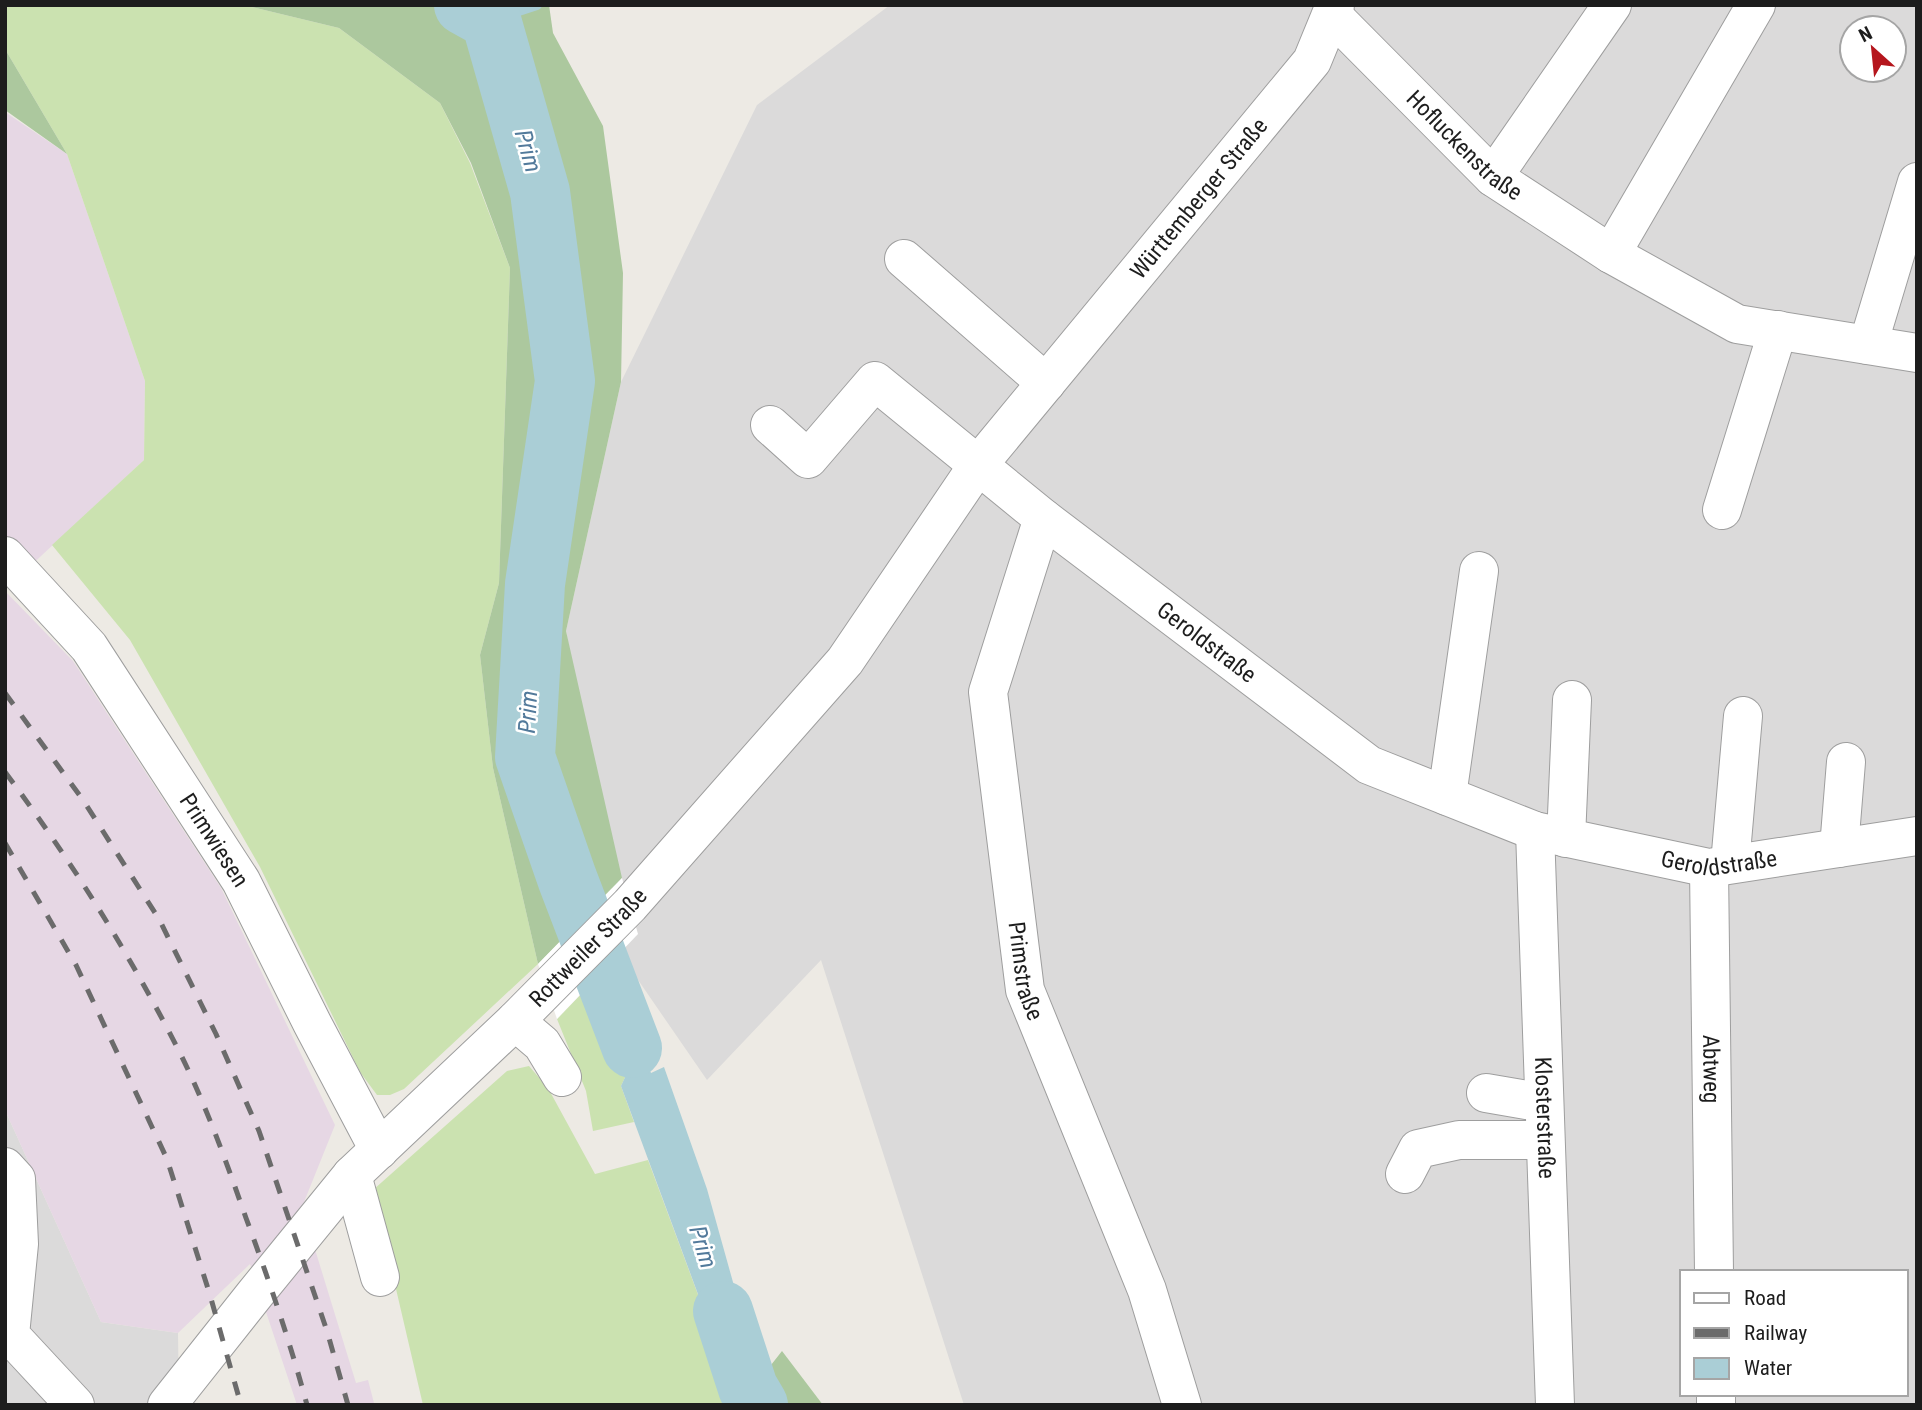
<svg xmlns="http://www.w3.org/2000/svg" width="1922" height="1410" font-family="'Roboto Condensed',sans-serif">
<rect width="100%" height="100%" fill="#edeae4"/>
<path fill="#dbdada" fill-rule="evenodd" d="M 890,5 L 1917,5 L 1917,1405 L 964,1405 L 821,960 L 707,1080 L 625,961 L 566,631 L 621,382 L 757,105 ZM 1852,28 L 1894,28 L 1894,70 L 1852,70 ZM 1682,1272 L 1906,1272 L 1906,1394 L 1682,1394 Z
M 5,1110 L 101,1322 L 178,1333 L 179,1405 L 5,1405 Z"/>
<path fill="#e6d7e4" d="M 5,112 L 67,154 L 145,381 L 144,460 L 11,584 L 5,578 Z
M 5,591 L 73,661 L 221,888 L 335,1125 L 302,1207 L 356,1383 L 368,1380 L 374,1403 L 297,1405 L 250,1264 L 178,1333 L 101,1322 L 5,1110 Z"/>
<path fill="#cbe2b0" d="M 5,5 L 244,5 L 339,28 L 440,103 L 470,163 L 510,268 L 499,583 L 480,655 L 493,768 L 538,964 L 404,1089 L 390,1095 L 377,1095 L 360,1072 L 260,867 L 130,640 L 52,545 L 144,460 L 145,381 L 67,154 L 5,49 Z
M 591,984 L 615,1054 L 628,1071 L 621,1086 L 634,1122 L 593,1131 L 586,1091 L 557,1019 Z
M 529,1066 L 548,1088 L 595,1174 L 648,1160 L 736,1397 L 729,1405 L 423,1405 L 373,1190 L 507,1071 Z"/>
<path fill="#acc89e" d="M 244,5 L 549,5 L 553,33 L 603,126 L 623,273 L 621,382 L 566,631 L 622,878 L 538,964 L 493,768 L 480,655 L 499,583 L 510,268 L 471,163 L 440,103 L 339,28 Z
M 5,49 L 67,154 L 5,110 Z
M 782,1351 L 823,1405 L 729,1405 L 760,1379 Z"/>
<path fill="#aaced6" d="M 616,957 L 642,1041 L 643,1052 L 651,1073 L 664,1067 L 707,1189 L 760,1379 L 736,1397 L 621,1086 L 628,1071 L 615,1054 L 591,984 Z"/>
<path fill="#fff" d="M 622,878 L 638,934 L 557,1019 L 538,964 Z"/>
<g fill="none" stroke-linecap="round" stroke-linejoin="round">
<path stroke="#aaced6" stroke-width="10" d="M 491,20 L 537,5"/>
<path stroke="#aaced6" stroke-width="60" d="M 464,5 L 491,20 L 540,192 L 565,381 L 535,584 L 525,757 L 567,878 L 632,1048
M 723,1311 L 748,1388 L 758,1405"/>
<g stroke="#9e9e9e" stroke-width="40">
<g id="minor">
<path id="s1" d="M 1332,15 L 1493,177 L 1611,254 L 1737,324 L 1917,353"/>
<path d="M 1493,177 L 1612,5"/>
<path d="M 1611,254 L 1756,5"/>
<path d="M 904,259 L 1046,383"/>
<path d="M 1868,345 L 1917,182"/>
<path id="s2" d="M 770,425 L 808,459 L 875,381 L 1043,518 L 1369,765 L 1535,831 L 1709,868 L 1917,836"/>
<path d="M 1722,510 L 1778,330"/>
<path id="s3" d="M 1043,518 L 988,692 L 1025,990 L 1147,1290 L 1182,1405"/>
<path id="s4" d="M 5,556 L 89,647 L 241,881 L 312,1023 L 379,1150"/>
<path d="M 1447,796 L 1479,571"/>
<path id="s5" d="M 1535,831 L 1555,1405"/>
<path d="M 1566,838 L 1572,700"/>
<path d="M 1839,848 L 1846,762"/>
<path d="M 1730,864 L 1743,716"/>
<path id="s6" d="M 1709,868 L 1714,1272"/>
<path d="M 515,1021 L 542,1044 L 562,1077"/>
<path d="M 1486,1093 L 1544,1103"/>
<path d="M 5,1167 L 16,1179 L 19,1244 L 10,1335 L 75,1405"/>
<path d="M 1405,1174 L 1418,1149 L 1459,1140 L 1545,1140"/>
<path d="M 352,1175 L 380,1277"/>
<path d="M 1716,1394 L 1716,1405"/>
<path id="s7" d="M 167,1405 L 255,1294 L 352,1175 L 515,1021 L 630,905 L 845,661 L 978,465 L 1312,61 L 1335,5"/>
</g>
</g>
<use href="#minor" stroke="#fff" stroke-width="38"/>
<path stroke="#6b6b6b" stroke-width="5" stroke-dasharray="14 14" stroke-linecap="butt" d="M 5,693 L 83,800 L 159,919 L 216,1034 L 259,1131 L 327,1331 L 348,1405
M 5,772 C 71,860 129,953 179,1051 C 206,1105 226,1161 246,1218 C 269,1280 290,1342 307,1405
M 5,843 L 76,965 L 167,1159 L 210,1295 L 241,1405"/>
</g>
<g text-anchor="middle" stroke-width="5" stroke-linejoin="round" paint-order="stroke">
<g font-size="23" fill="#1d1d1d" stroke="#fff">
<text dy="8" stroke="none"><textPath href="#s1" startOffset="186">Hofluckenstraße</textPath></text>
<text dy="8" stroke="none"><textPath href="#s7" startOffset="1591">Württemberger Straße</textPath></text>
<text dy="8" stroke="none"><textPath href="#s2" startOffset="576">Geroldstraße</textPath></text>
<text dy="8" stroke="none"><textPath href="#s4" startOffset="354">Primwiesen</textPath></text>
<text dy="8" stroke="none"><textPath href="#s2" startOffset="1146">Geroldstraße</textPath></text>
<text dy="8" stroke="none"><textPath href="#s7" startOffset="623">Rottweiler Straße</textPath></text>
<text dy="8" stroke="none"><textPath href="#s3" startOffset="464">Primstraße</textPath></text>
<text dy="8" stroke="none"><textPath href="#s6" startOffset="201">Abtweg</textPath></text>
<text dy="8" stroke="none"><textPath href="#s5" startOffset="287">Klosterstraße</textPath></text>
</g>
<g font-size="24" font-style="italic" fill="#527a9b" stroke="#fff">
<text transform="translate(528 151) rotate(74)" y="8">Prim</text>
<text transform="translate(528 712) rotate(-87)" y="8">Prim</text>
<text transform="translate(703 1247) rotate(73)" y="8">Prim</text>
</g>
</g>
<rect width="1922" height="1410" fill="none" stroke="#1d1d1d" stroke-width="14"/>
<rect x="1680" y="1270" width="228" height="126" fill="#ffffff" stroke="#a5a5a5" stroke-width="2"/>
<rect x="1694" y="1293" width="35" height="10" fill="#ffffff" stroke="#a5a5a5" stroke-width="2"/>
<text x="1744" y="1305" font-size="21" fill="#1d1d1d">Road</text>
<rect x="1694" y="1328" width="35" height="10" fill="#6b6b6b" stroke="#a5a5a5" stroke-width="2"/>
<text x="1744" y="1340" font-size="21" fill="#1d1d1d">Railway</text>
<rect x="1694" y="1358" width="35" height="21" fill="#aaced6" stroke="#a5a5a5" stroke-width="2"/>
<text x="1744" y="1375" font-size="21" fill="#1d1d1d">Water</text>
<g transform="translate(1873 49) rotate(333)"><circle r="33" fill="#ffffff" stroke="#a5a5a5" stroke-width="2"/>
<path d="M0-5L12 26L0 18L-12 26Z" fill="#b5161d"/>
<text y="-10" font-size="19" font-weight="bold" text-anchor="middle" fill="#1d1d1d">N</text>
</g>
</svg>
